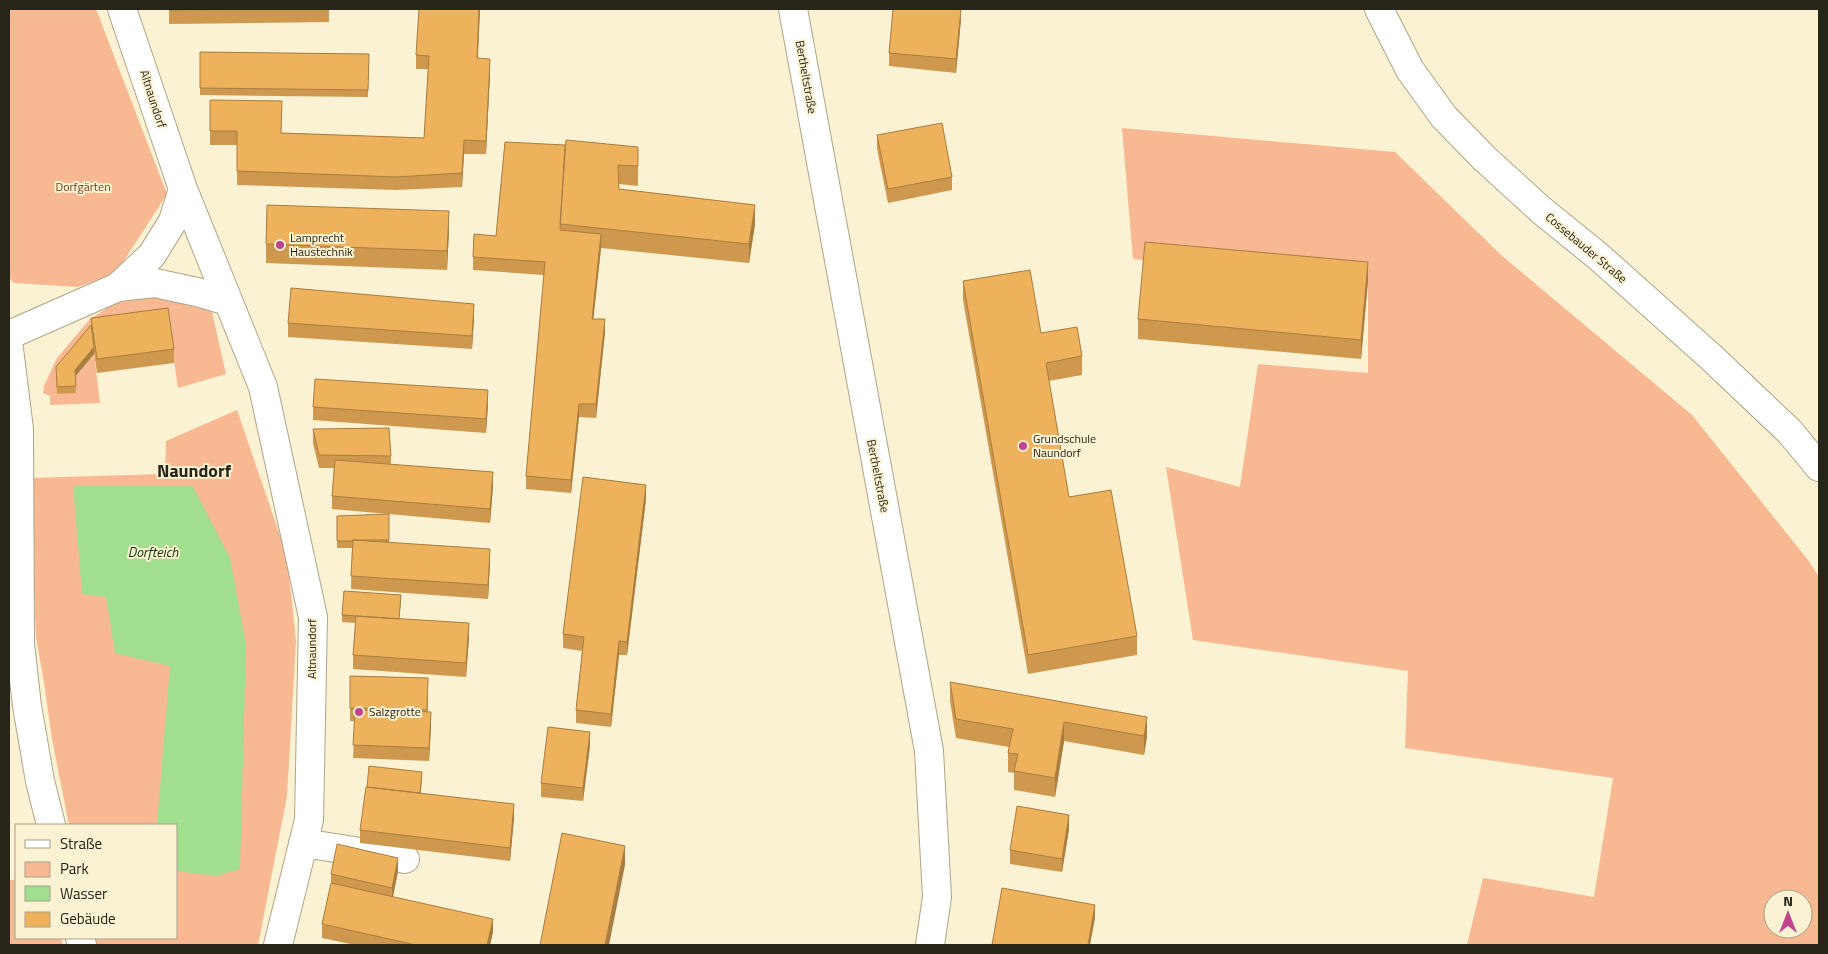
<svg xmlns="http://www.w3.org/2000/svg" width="1828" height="954" font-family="'Titillium Web',sans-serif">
<rect width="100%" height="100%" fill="#faf2d2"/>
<path fill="#f7b892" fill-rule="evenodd" d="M 9,9 L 96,9 L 167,194 L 116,273 L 78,287 L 14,283 L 9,278 Z
M 1122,128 L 1395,152 L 1501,255 L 1692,415 L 1808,560 L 1819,577 L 1819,945 L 1467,945 L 1483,878 L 1594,897 L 1613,778 L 1405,748 L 1408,671 L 1193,640 L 1166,467 L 1240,487 L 1258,364 L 1368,373 L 1368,282 L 1133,259 ZM 1773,899 L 1803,899 L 1803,929 L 1773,929 Z
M 156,295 L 188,301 L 212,312 L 226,374 L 178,388 L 168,322 L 91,332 L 75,377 L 94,354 L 100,403 L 50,405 L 50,396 L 43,393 L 44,386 L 57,358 L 90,319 L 122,299 Z
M 237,410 L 287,556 L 296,641 L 287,796 L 258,945 L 97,945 L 95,938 L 176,938 L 176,825 L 69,825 L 52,739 L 44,682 L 36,637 L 29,478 L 165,474 L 166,441 Z
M 9,880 L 16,880 L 16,938 L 61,938 L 63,945 L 9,945 Z"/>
<path fill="#a1de8e" d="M 73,485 L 192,485 L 230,558 L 246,645 L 240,869 L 216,876 L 176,871 L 176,825 L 157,825 L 170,666 L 115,653 L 106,597 L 82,594 Z"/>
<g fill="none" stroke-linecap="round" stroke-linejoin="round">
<g stroke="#ada588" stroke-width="30">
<path id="minor" d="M 122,9 L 183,189 L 263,387 L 313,617 L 309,820 L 278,945
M 793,9 L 929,751 L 937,897 L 930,945
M 1379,9 L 1410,70 L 1444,117 L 1484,158 L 1541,210 L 1599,257 L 1712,358 L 1790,432 L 1819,467
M 118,287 L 152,255 L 173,221 L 183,189
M 9,335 L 118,287 L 155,283 L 197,292 L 228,301
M 9,349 L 19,429 L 20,644 L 27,706 L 40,781 L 51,825
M 303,843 L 405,859
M 80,938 L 82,945"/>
</g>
<use href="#minor" stroke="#fff" stroke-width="28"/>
</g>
<path fill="#ce994f" d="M 169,9 L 329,9 L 329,22 L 169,24 Z
M 480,9 L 478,58 L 490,73 L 486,154 L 464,154 L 462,187 L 396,190 L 237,185 L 237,145 L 210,145 L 210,100 L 282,133 L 424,138 L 428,69 L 416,69 L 416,55 Z
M 961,19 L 956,73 L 889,66 L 889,53 Z
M 200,52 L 369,54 L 368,97 L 200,95 Z
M 877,135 L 952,177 L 952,190 L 888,203 L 877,149 Z
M 505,142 L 638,166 L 638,186 L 619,184 L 619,189 L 755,224 L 749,263 L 601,248 L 593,319 L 605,332 L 596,418 L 579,417 L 571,493 L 526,489 L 526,476 L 544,275 L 473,270 L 473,257 L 496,236 Z
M 449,230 L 447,270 L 266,263 L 266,244 Z
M 963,281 L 1041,333 L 1082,356 L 1082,375 L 1049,381 L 1069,497 L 1137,636 L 1137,655 L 1028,674 L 963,300 Z
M 1368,281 L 1361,359 L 1138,339 L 1138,319 Z
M 474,317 L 472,349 L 288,337 L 288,323 Z
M 91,318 L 174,349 L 174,363 L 97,373 L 94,352 L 94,354 L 75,376 L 76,393 L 57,394 L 56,367 L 91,325 Z
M 488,404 L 486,433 L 313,420 L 313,407 Z
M 313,429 L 391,456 L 391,464 L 493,486 L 490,523 L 332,509 L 332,496 L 334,468 L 319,468 L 313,443 Z
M 646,499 L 627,655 L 619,655 L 611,727 L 576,723 L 576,710 L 582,651 L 563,648 L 563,634 Z
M 389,514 L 389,542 L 490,562 L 488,599 L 351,589 L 352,548 L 337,548 L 337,516 Z
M 401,602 L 399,619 L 469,637 L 466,677 L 353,669 L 353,655 L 356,623 L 342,622 L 342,615 Z
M 350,676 L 428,678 L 428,712 L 431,726 L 429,761 L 353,758 L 355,721 L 350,721 Z
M 950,682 L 1147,736 L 1144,755 L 1064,741 L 1055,797 L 1014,790 L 1014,773 L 1008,772 L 1008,753 L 1009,747 L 956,738 L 950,701 Z
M 590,745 L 583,801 L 541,797 L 541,783 Z
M 422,779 L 421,793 L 514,818 L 510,861 L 360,843 L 360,830 L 367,787 Z
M 1069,829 L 1062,872 L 1010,864 L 1010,850 Z
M 398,871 L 393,897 L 493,932 L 490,945 L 355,945 L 322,938 L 322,924 L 331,885 L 331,874 Z"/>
<path fill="#a77d40" d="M 479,9 L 480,9 L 477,71 L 477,58 Z
M 961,9 L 961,19 L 956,73 L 956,59 Z
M 490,59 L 490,73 L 486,154 L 486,141 Z
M 464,140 L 464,154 L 462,187 L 462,173 Z
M 755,205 L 755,224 L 749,263 L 749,244 Z
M 449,211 L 449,230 L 447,270 L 447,251 Z
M 601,234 L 601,248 L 592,332 L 592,319 Z
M 1368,262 L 1368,281 L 1361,359 L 1361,340 Z
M 474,304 L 474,317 L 472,349 L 472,336 Z
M 605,319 L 605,332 L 596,418 L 596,404 Z
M 94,347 L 94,354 L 75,377 L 75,370 Z
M 488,390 L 488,404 L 486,433 L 486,419 Z
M 579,404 L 579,417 L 571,493 L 571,480 Z
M 493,472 L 493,486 L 490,523 L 490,509 Z
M 646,485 L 646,499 L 627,655 L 627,642 Z
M 490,549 L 490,562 L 488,599 L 488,585 Z
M 469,623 L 469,637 L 466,677 L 466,663 Z
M 619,641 L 619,655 L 611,727 L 611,714 Z
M 431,712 L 431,726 L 429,761 L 429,748 Z
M 1147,717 L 1147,736 L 1144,755 L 1144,736 Z
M 1064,722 L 1064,741 L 1055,797 L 1055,778 Z
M 590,732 L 590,745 L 583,801 L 583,788 Z
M 514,804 L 514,818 L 510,861 L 510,848 Z
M 1069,815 L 1069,829 L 1062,872 L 1062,859 Z
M 625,846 L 625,865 L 609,945 L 605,945 Z
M 398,858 L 398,871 L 392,901 L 392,888 Z
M 1095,905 L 1095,918 L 1090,945 L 1088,945 Z
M 493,919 L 493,932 L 490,945 L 487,945 Z"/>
<path fill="#efb25c" stroke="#a77d40" d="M 169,9 L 329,9 L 169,10 Z
M 419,9 L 479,9 L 477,58 L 490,59 L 486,141 L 464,140 L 462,173 L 396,177 L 237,171 L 237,131 L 210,131 L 210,100 L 282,101 L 281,133 L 424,138 L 429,56 L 416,55 Z
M 893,9 L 961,9 L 956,59 L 889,53 Z
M 200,52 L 369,54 L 368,90 L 200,88 Z
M 942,123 L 952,177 L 888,189 L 877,135 Z
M 566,140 L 638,147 L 638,166 L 618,165 L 619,189 L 755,205 L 749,244 L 560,224 Z
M 505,142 L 565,145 L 560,230 L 601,234 L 592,319 L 605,319 L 596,404 L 579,404 L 571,480 L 526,476 L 545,262 L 473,257 L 474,234 L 496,236 Z
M 267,205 L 449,211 L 447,251 L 266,244 Z
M 1145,242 L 1368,262 L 1361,340 L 1138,319 Z
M 1030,270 L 1041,333 L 1077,327 L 1082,356 L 1046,363 L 1069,497 L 1111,490 L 1137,636 L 1028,655 L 963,281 Z
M 291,288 L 474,304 L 472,336 L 288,323 Z
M 168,308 L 174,349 L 97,359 L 91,318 Z
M 91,325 L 94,347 L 75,370 L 76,386 L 57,387 L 56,367 Z
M 315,379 L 488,390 L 486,419 L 313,407 Z
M 389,428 L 391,456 L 319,455 L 313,429 Z
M 335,460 L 493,472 L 490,509 L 332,496 Z
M 583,477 L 646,485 L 627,642 L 619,641 L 611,714 L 576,710 L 584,637 L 563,634 Z
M 389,514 L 389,540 L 353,540 L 353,541 L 337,541 L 337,516 Z
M 353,540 L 490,549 L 488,585 L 351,576 Z
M 344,591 L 401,595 L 399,619 L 342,615 Z
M 356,616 L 469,623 L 466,663 L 353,655 Z
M 350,676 L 428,678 L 427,710 L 350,708 Z
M 950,682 L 1147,717 L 1144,736 L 1064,722 L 1055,778 L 1014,771 L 1018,754 L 1008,753 L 1013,729 L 956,719 Z
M 355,710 L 431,712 L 429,748 L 353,745 Z
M 548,727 L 590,732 L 583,788 L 541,783 Z
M 369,766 L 422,772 L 420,793 L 367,787 Z
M 366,787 L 514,804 L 510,848 L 360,830 Z
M 1017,806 L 1069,815 L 1062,859 L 1010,850 Z
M 562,833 L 625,846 L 605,945 L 540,945 Z
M 337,844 L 398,858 L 392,888 L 331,874 Z
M 331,883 L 493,919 L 487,945 L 416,945 L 322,924 Z
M 1002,888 L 1095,905 L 1088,945 L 992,945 Z"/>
<g fill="#c2438f" stroke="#faf2d2" stroke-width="2">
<circle cx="280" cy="245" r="5"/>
<circle cx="1023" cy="446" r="5"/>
<circle cx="359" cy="712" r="5"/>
</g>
<g text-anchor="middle" stroke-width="4" stroke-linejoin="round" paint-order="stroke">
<g font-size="12" fill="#272418" stroke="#faf2d2">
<text transform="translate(806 77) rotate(80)" y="4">Bertheltstraße</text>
<text transform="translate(153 99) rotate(72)" y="4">Altnaundorf</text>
<text transform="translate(1586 248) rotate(40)" y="4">Cossebauder Straße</text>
<text transform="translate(878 476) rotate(79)" y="4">Bertheltstraße</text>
<text transform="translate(312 649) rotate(-90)" y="4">Altnaundorf</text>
</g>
<g font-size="12" fill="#784019" stroke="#faf2d2">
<text x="83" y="191">Dorfgärten</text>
</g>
<g font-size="12" fill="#272418" stroke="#faf2d2" text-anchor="start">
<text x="290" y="242">Lamprecht<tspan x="290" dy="14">Haustechnik</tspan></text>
<text x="1033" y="443">Grundschule<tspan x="1033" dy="14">Naundorf</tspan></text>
<text x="369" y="716">Salzgrotte</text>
</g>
<g font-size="14" font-style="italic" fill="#0e3500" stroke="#faf2d2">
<text x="153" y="557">Dorfteich</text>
</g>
<g font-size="18" font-weight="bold" fill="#272418" stroke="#faf2d2">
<text x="194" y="477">Naundorf</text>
</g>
</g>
<rect width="1828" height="954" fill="none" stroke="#272418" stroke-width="20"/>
<rect x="15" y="824" width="162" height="115" fill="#faf2d2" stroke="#a6a088"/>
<rect x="25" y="840" width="25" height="8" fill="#ffffff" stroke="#a6a088"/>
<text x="60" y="849" font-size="15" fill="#272418">Straße</text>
<rect x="25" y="862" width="25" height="15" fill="#f7b892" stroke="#a6a088"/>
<text x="60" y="874" font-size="15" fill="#272418">Park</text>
<rect x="25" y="886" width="25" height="15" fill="#a1de8e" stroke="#a6a088"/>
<text x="60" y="899" font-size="15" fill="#272418">Wasser</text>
<rect x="25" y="912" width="25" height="15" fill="#efb25c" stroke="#a6a088"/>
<text x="60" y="924" font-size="15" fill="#272418">Gebäude</text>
<g transform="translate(1788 914)"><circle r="24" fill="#faf2d2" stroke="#a6a088"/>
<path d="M0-4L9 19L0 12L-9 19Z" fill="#c2438f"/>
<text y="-8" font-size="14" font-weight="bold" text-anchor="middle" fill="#272418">N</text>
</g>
</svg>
